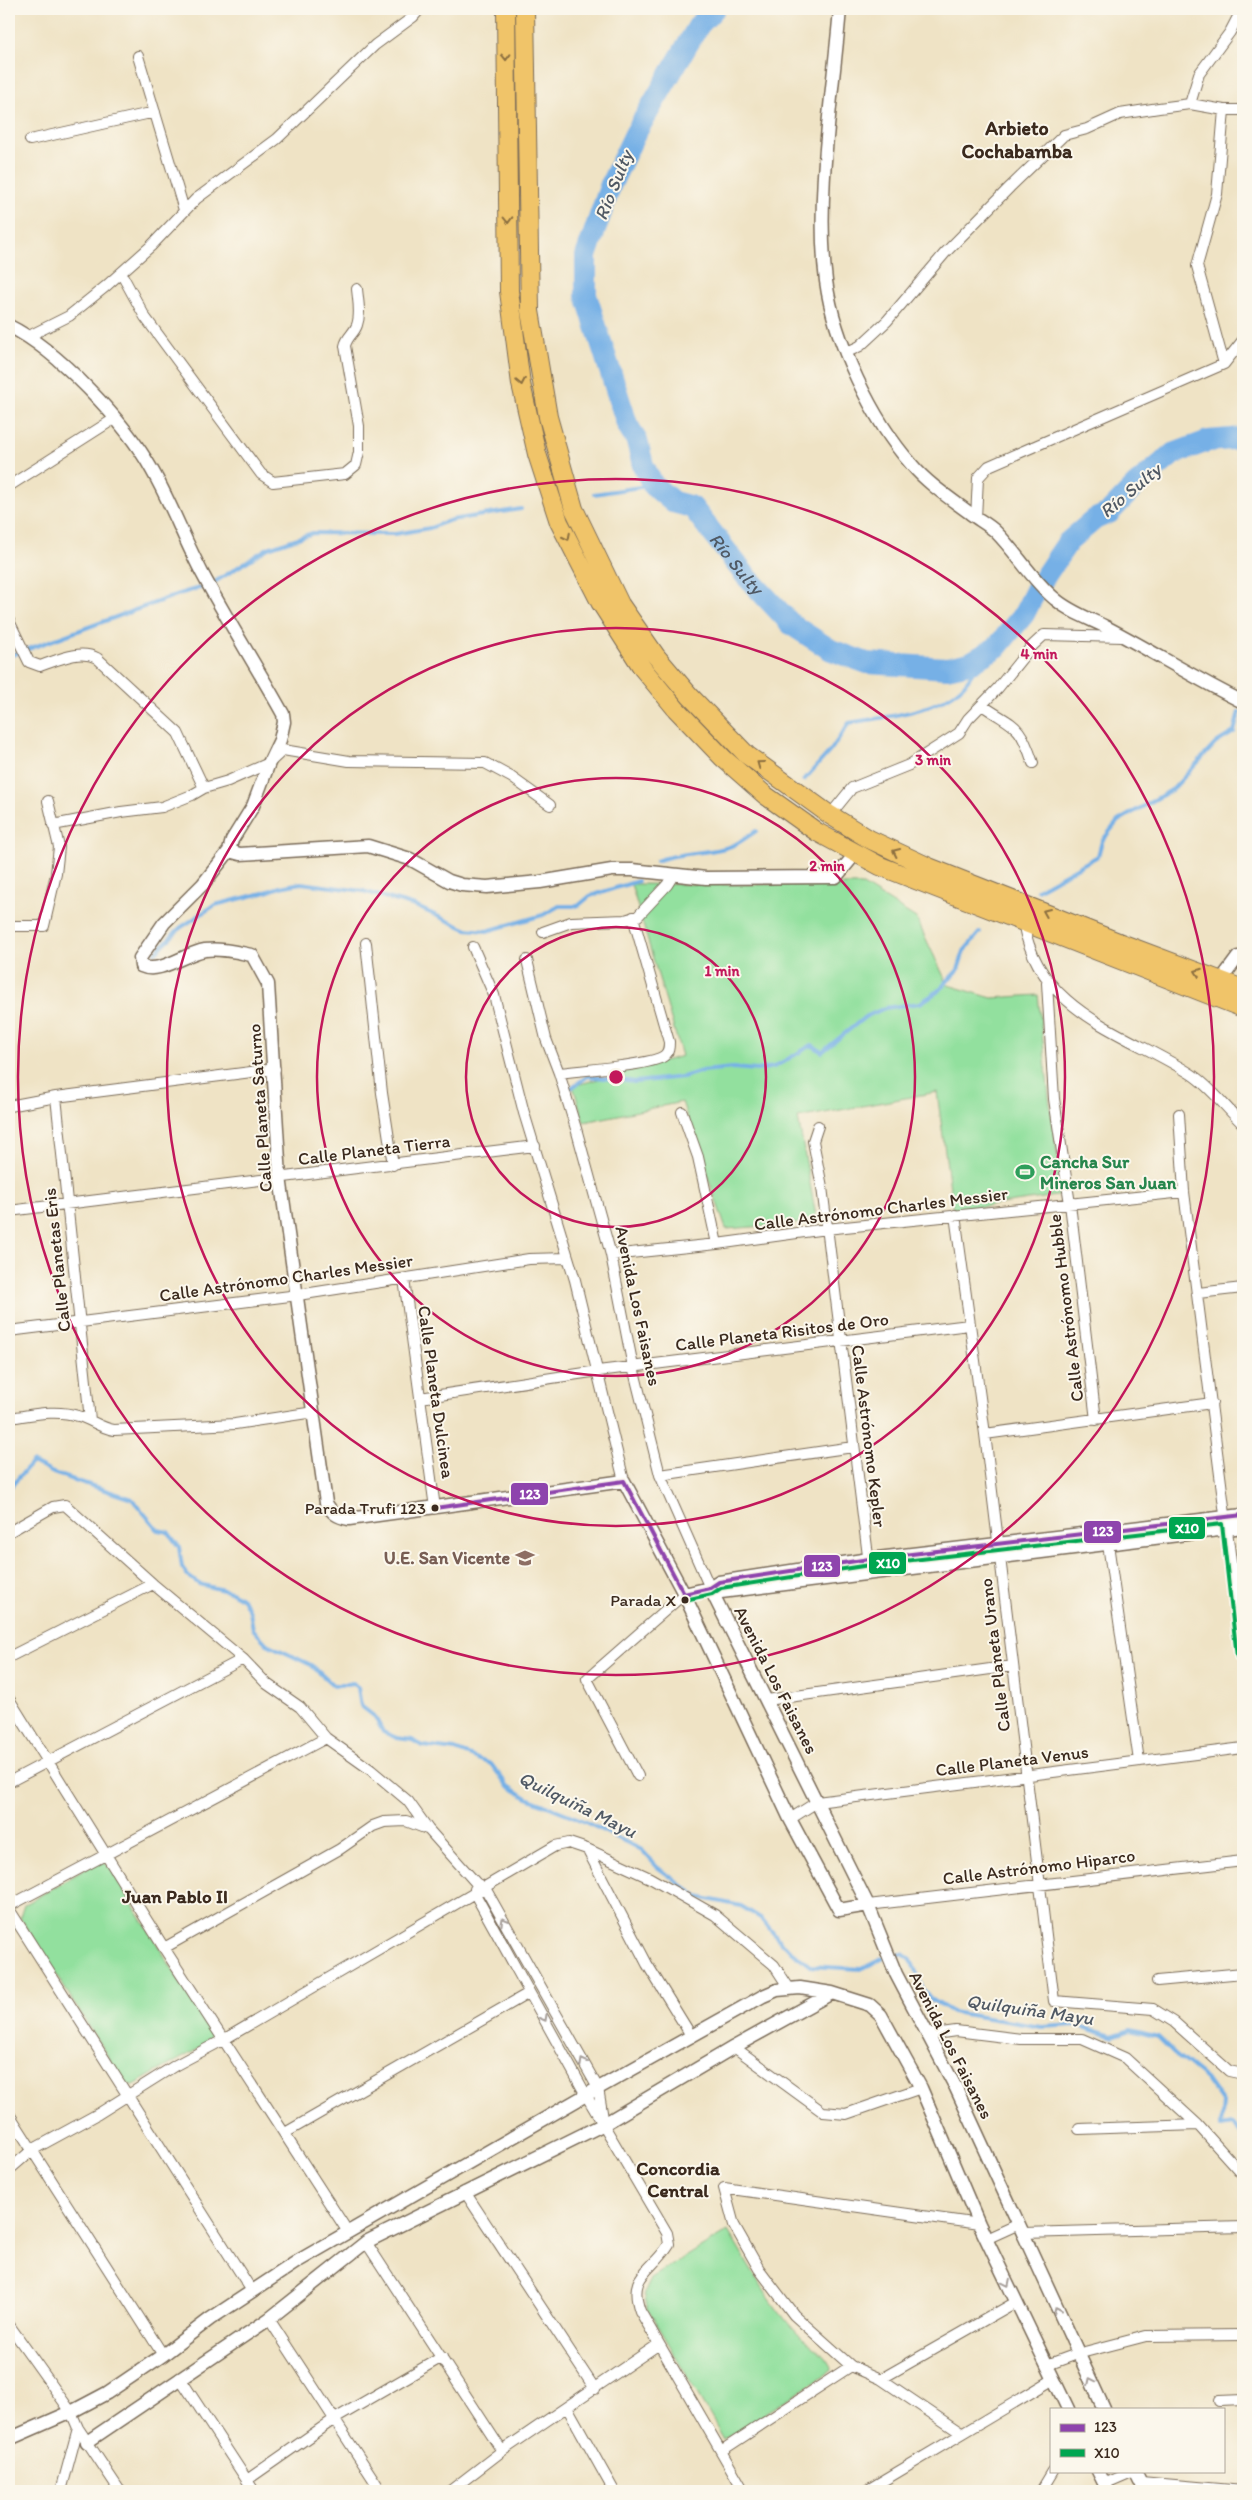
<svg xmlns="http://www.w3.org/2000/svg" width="1252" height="2500" font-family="Itim,sans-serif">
<rect width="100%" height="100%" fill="#fbf7ec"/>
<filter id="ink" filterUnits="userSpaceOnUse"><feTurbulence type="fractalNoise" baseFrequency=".02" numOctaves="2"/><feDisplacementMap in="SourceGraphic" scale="10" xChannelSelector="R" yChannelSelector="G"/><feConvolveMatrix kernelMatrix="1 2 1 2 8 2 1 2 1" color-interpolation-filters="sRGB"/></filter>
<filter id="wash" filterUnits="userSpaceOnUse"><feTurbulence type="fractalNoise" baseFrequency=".0096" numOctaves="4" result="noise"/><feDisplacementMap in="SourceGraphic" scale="20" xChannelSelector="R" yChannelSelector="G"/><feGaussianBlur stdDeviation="1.12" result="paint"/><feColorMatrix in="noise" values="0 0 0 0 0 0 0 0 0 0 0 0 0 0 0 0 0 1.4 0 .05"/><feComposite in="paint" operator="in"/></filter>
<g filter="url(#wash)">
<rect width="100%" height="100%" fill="#efe3c5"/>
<path fill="#92e09e" stroke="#66855e" d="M 631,884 L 863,885 L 916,918 L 948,985 L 992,998 L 1038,995 L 1049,1097 L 1063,1195 L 953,1211 L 937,1092 L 798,1118 L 817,1222 L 726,1229 L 682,1102 L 584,1122 L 573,1086 L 682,1056 Z
M 99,1861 L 104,1862 L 110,1868 L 210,2030 L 211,2035 L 207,2044 L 133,2085 L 126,2084 L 122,2079 L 20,1917 L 24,1905 Z
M 728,2231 C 749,2266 769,2304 798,2334 C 807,2342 831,2358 831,2370 L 827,2375 L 724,2439 L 648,2310 L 644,2293 L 651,2278 Z"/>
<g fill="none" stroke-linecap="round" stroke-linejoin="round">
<path stroke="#76b0e6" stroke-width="4" d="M 594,494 L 653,485
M 9,656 L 182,593 L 210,585 L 268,548 L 313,533 L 395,534 L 430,528 L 451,520 L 521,509
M 804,780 L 831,750 L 849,723 C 884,717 939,712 964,685 C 972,675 978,663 986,653
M 656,861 C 679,852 702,854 725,848 C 736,846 747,837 756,831
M 1037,890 L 1098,856 L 1102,841 L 1118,821 L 1173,789 L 1216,743 L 1234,732 L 1239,712
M 155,953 L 180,928 L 215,905 L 263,893 L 280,887 L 301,883 L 363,891 L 415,906 L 466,929 L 487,931 L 543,915 L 559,906 L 578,906 L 590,896 L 638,881
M 571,1088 L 588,1076 L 635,1082 L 683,1077 L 702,1071 L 733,1068 L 757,1070 L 774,1067 L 812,1045 L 822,1052 L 865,1017 L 885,1008 L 920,1003 L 937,992 L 958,970 L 964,951 L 980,932
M 9,1489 L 32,1462 L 53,1473 L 132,1499 L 158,1530 L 168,1532 L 179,1547 L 182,1567 L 188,1576 L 199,1584 L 231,1592 L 243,1599 L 250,1612 L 253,1629 L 267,1644 L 311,1665 L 334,1686 L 353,1683 L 358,1688 L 361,1706 L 375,1717 L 383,1732 L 397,1738 L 412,1740 L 423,1746 L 455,1750 L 491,1764 L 507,1785 L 527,1798 L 577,1818 L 642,1850 L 657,1867 L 698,1897 L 741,1906 L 762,1919 L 782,1944 L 810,1966 L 861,1969 L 886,1957
M 892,1956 L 903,1954 L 911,1960 L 923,1989 L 931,1999 L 952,2012 L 1041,2027 L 1076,2025 L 1112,2036 L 1131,2030 L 1158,2037 L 1174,2053 L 1206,2079 L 1223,2103 L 1221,2126 L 1233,2124 L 1243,2137"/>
<path stroke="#76b0e6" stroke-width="22" id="s1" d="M 714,9 L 699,25 L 635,134 L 611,184 L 586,256 L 586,295 L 627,424 L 637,441 L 643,465 L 653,485 L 673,502 L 692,507 L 746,576 L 792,625 L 831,650 L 867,663 L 947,668 L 970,663 L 997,647 L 1024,614 L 1037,588 L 1068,542 L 1095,519 L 1109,513 L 1136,485 L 1173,454 L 1208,441 L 1243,438"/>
</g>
</g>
<g filter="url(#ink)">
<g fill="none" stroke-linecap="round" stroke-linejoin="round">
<g stroke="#7a6b58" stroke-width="12">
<path id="minor" d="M 138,56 L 184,210
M 1190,104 L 1199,74 L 1230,32 L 1242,9
M 1224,110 L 1217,194 L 1197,266 L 1224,364
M 30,140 L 155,112
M 121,273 L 145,317 L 261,474 L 273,482 L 345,474 L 356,465 L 359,452 L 359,426 L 345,346 C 347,336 354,334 357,325 C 361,314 358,300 357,289
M 27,337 L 69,316 L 105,287 L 151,246 L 196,199 L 277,139 L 375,45 L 413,17 L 420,9
M 845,353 L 860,346 L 887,321 L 945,253 L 1010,187 L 1064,135 L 1087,129 L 1120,114 L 1159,108 L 1190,104 L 1224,110 L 1243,110
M 9,486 L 114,419
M 976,518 L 978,478 L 989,466 L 1224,364 L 1243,340
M 9,621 L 29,662 L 40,666 C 58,660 79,649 97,658 L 178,733 L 204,788
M 982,705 C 1015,728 1019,721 1033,763
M 830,815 L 852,788 L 909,765 L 959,733 L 968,719 L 998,688 L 1031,647 L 1044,635 L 1123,637
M 53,825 L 121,812 L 162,807 L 192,795 L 204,788 L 228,781 L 269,763 L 283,750 L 349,761 L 485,763 L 511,777 L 550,805
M 1023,922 C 1039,1013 1123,1031 1191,1074 C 1210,1086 1226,1108 1243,1124
M 9,926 L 44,926 L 56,874 L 59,847 L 48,801
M 543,932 L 571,922 L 625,920 L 638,916 L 667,885 L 674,874
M 366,943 L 382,1093 L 393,1165
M 473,947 L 494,995 L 524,1113 L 575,1280 L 624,1481
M 527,960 L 546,1039 L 559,1073 L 577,1132 L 611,1255 L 633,1367 L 660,1475 L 710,1588
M 1047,983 L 1054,1099 L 1070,1204 L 1096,1420
M 559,1073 C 581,1070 649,1066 664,1056 C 669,1052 669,1047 669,1042 L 633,917
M 56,1097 L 90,1420
M 9,1106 L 56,1097 L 275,1069
M 682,1112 L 698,1157 L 717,1244
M 1179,1114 L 1184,1192 L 1243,1656
M 818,1126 L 813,1141 L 822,1187 L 870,1572
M 9,1211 L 535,1146
M 955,1215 L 985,1434 L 1054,2001 L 1153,2009 L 1174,2022 L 1229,2071 L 1243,2074
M 611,1255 L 717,1244 L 826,1229 L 1184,1192
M 404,1279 L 435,1508
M 1198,1293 L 1243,1288
M 9,1331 L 298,1295 L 529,1259 L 568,1258
M 420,1398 L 598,1371 L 969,1325
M 9,1418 C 32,1415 55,1409 78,1416 C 91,1419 100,1428 114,1430 L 235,1424 L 314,1412
M 985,1434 L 1212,1403
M 660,1475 L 853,1447
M 9,1532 L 53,1507 L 65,1505 L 153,1584 L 243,1659 L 267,1684 L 300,1707 L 326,1738 L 371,1770 L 408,1801 L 428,1829 L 476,1883 L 485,1888 L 598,2088 L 604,2124
M 1108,1544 L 1139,1761
M 9,1657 L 153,1584
M 9,1699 L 164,1948 L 348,2232
M 767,1700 L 1012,1666
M 638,1776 L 587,1679 L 684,1594
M 9,1782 L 243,1659
M 790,1819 L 817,1802 L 1243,1748
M 587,1849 L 647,1964 L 692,2037
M 475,1889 L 475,1894 L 586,2095 L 667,2233 L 669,2244 C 652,2272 627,2274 640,2311 L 744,2491
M 868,1905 L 1243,1861
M 9,1906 L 326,1738
M 9,1909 L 252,2291
M 164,1948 L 340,1849 L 373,1826 L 384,1822 L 406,1821 L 427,1829
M 1157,1981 L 1243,1973
M 927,2035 L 956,2031 L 1021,2039 L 1082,2039 L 1125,2058 L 1198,2125 L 1243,2175
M 734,2047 L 823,2112 L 846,2114 L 921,2088
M 9,2114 L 163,2355
M 1079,2129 L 1198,2125
M 285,2133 L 529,1993
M 9,2170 L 32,2150 L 98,2114 L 176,2065 L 223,2040 L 555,1846 L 569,1843 L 587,1849 L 650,1878 L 715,1915 L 774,1965 L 789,1988
M 465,2192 L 595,2389
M 1023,2233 L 1243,2227
M 986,2239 L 1019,2224
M 366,2242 L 502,2451
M 269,2319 L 381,2491
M 9,2325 L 71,2412 L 78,2428 L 120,2491
M 1047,2365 L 1077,2354 L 1146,2336 L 1243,2335
M 180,2378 L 254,2491
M 881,2379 L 1016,2302
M 1219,2401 L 1243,2400
M 567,2407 L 614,2491
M 961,2433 L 881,2379 L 851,2366 L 794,2315 L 759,2269 L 734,2225 L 724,2188 L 979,2224
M 721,2451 L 851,2366
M 247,2480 L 333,2420 L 442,2357
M 1141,2482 L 1243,2491
M 1104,2484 L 1134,2471
M 61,2491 L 78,2428
M 450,2491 L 502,2451 L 659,2344
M 866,2491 L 1054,2379
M 1041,2491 L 1053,2471"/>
</g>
<g stroke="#7a6b58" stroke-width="15">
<path id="tertiary" d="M 840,9 C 833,95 815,195 826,281 C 834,341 872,420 912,465 C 928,484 951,499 971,514 C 979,520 989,525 996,532 C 1017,553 1032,580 1055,599 C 1070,612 1088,618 1106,627 C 1152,651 1196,679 1243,702
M 9,326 C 58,350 126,423 152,470 C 171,503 184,539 202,573 C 227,620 257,667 283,714 L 284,722 L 280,740 L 269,763 L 253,806 L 232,840 L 229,851
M 229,851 L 203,884 L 164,923 L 140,958 L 141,966 C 160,975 185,953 205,950 C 221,948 236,952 252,955 L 268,984 L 280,1177 L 326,1503 C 332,1513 337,1517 349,1519 L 624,1481 L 684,1594 L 790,1819 L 839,1910 L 868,1905
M 229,851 L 240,854 L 368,846 L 410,859 L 449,881 L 462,885 L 487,887 L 540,882 L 612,870 L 632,870 L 706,878 L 836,877 L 856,853
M 1221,980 L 1238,957 L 1243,957
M 710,1588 L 868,1905 L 896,1974 L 956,2088 L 1104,2409
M 710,1588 L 721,1592 L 1243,1527
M 684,1594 L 710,1588 L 719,1582 L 869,1559 L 1243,1515
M 9,2439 L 71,2412 L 107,2393 L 163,2355 L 210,2319 L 298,2261 L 586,2095 L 763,1996 L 777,1990 L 800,1988 L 832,1993 L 870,2005 L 881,2015 L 921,2088 L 979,2224 L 1068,2409
M 87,2442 L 269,2319 L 366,2242 L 604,2124 L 734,2047 L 832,1993
M 1098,2471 L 1108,2491
M 1135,2471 L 1145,2491"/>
</g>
<g stroke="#7a6b58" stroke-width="20">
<path id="trunk" d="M 506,9 L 509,291 L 521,384 L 537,454 L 559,522 L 600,602 L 643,669 L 676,709 L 723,758 L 765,795 L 817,832 L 880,866 L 1243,1008
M 525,9 L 530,311 L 548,417 L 574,509 L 620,604 L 656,656 L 690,696 L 747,755 L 830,815 L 869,839 L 929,867 L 1121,943 L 1243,989"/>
</g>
<use href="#minor" stroke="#fff" stroke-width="10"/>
<use href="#tertiary" stroke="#fff" stroke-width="12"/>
<use href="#trunk" stroke="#f0c469" stroke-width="18"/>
<g stroke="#fbf7ec" stroke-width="8">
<path id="bus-1" d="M 624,1481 L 684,1594
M 435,1508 L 624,1481
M 684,1594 L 710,1588 L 719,1582 L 869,1559 L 1243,1515"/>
</g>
<g stroke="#fbf7ec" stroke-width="8">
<path id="bus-2" d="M 685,1600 L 712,1594 L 721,1588 L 870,1565 L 1222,1524 L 1237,1657"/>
</g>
<use href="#bus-1" stroke="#8e44ad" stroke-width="4"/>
<use href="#bus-2" stroke="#00a651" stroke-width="4"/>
</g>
<defs><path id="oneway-chevron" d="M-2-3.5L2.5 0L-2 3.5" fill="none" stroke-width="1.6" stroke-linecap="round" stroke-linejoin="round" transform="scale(1.25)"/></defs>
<g stroke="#8c6f40">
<use href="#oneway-chevron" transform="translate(506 57) rotate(89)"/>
<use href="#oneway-chevron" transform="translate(508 220) rotate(89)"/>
<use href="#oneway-chevron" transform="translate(521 382) rotate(79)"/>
<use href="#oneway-chevron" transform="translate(567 537) rotate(63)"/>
<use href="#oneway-chevron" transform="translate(760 764) rotate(-144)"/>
<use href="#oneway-chevron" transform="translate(896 852) rotate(-155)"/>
<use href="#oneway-chevron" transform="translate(1046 912) rotate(-157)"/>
<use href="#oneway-chevron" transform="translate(1198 972) rotate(-160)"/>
</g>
<g stroke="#a79f9a">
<use href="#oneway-chevron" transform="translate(504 1921) rotate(-119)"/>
<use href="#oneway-chevron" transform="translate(544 2018) rotate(61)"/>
<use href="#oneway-chevron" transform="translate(583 2062) rotate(-119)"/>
<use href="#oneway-chevron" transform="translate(1007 2283) rotate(64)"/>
<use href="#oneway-chevron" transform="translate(1057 2310) rotate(-114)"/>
<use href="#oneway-chevron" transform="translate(1091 2381) rotate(-116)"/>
</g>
</g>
<g fill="none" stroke="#c2185b" stroke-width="2.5">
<circle cx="616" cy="1077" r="150"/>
<circle cx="616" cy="1077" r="299"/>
<circle cx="616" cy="1077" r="449"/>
<circle cx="616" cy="1077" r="598"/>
</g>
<defs>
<g id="stadium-bare" transform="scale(1.5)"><path d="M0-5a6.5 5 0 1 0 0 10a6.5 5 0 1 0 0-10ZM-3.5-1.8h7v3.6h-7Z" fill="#2e9e5b" stroke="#fbf7ec" stroke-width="2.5" paint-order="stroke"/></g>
<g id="school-bare" transform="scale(1.5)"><path d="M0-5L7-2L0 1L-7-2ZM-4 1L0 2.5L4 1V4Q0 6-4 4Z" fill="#8d6e63" stroke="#fbf7ec" stroke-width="2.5" paint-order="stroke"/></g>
</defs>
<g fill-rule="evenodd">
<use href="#stadium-bare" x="1025" y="1172"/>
<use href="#school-bare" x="525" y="1558"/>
</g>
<g fill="#3b2a1e" stroke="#fbf7ec" stroke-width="2">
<circle cx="435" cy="1508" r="4.5"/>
<circle cx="685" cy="1600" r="4.5"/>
</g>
<g text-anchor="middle" stroke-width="4" stroke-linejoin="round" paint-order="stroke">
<g font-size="17" fill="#3b2a1e" stroke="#fbf7ec" text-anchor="end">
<text x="426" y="1514">Parada Trufi 123</text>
<text x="676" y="1606">Parada X</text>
</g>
<g font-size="18" fill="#3b2a1e" stroke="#fbf7ec">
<text transform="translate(260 1108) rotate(-94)" y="6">Calle Planeta Saturno</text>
<text transform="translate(374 1150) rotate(-7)" y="6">Calle Planeta Tierra</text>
<text transform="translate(881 1209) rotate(-7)" y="6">Calle Astrónomo Charles Messier</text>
<text transform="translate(57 1260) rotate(-96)" y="6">Calle Planetas Eris</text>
<text transform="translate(286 1278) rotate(-8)" y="6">Calle Astrónomo Charles Messier</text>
<text transform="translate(638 1306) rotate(78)" y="6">Avenida Los Faisanes</text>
<text transform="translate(1066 1308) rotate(-97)" y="6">Calle Astrónomo Hubble</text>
<text transform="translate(782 1332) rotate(-7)" y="6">Calle Planeta Risitos de Oro</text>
<text transform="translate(436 1392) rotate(82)" y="6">Calle Planeta Dulcinea</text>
<text transform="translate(869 1436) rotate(83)" y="6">Calle Astrónomo Kepler</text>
<text transform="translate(995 1655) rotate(-97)" y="6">Calle Planeta Urano</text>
<text transform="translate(776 1680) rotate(63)" y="6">Avenida Los Faisanes</text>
<text transform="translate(1012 1761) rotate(-7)" y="6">Calle Planeta Venus</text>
<text transform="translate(1039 1867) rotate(-7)" y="6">Calle Astrónomo Hiparco</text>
<text transform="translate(951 2045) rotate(63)" y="6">Avenida Los Faisanes</text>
</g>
<g font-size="18" font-weight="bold" fill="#27864d" stroke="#fbf7ec" text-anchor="start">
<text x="1040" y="1168">Cancha Sur<tspan x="1040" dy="21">Mineros San Juan</tspan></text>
</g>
<g font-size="18" font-weight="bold" fill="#785e54" stroke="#fbf7ec" text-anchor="end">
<text x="510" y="1564">U.E. San Vicente</text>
</g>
<g font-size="19" font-style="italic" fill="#505964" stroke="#fbf7ec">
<text transform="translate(613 185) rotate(-68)" y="7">Río Sulty</text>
<text transform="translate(1130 490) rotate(-40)" y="7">Río Sulty</text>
<text dy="7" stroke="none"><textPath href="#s1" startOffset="639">Río Sulty</textPath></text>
<text transform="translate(578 1804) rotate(26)" y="7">Quilquiña Mayu</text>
<text transform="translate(1030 2009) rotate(8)" y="7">Quilquiña Mayu</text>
</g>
<g font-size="19" font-weight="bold" fill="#3b2a1e" stroke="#fbf7ec">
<text x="175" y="1903">Juan Pablo II</text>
<text x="678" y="2175">Concordia<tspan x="678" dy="22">Central</tspan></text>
</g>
<g font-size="20" font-weight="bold" fill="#3b2a1e" stroke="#fbf7ec">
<text x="1017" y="135">Arbieto<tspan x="1017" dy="23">Cochabamba</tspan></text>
</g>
</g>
<circle cx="616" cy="1077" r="8" fill="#c2185b" stroke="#fbf7ec" stroke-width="2.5"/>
<g font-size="15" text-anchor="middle" font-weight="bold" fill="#c2185b" stroke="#fbf7ec" stroke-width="4" stroke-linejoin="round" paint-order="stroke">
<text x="1039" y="659">4 min</text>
<text x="933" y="765">3 min</text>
<text x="827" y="871">2 min</text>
<text x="722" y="976">1 min</text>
</g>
<g stroke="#fbf7ec" stroke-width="2">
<rect x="510" y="1482" width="39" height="24" rx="5" fill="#8e44ad"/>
<rect x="1168" y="1516" width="38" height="24" rx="5" fill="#00a651"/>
<rect x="1083" y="1520" width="39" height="24" rx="5" fill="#8e44ad"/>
<rect x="868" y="1551" width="39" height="24" rx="5" fill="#00a651"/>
<rect x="803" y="1554" width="38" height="24" rx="5" fill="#8e44ad"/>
</g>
<g font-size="14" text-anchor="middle" font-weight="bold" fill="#fff">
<text x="530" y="1499">123</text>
<text x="1187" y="1533">X10</text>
<text x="1103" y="1536">123</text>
<text x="888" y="1568">X10</text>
<text x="822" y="1571">123</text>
</g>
<rect width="1252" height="2500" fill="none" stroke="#fbf7ec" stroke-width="30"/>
<rect x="1050" y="2408" width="175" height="65" fill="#fbf7ec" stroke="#aea59a"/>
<rect x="1060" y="2424" width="25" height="8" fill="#8e44ad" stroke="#aea59a"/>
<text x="1094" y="2432" font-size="15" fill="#3b2a1e">123</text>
<rect x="1060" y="2449" width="25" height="8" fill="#00a651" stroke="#aea59a"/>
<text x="1094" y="2458" font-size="15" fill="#3b2a1e">X10</text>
</svg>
